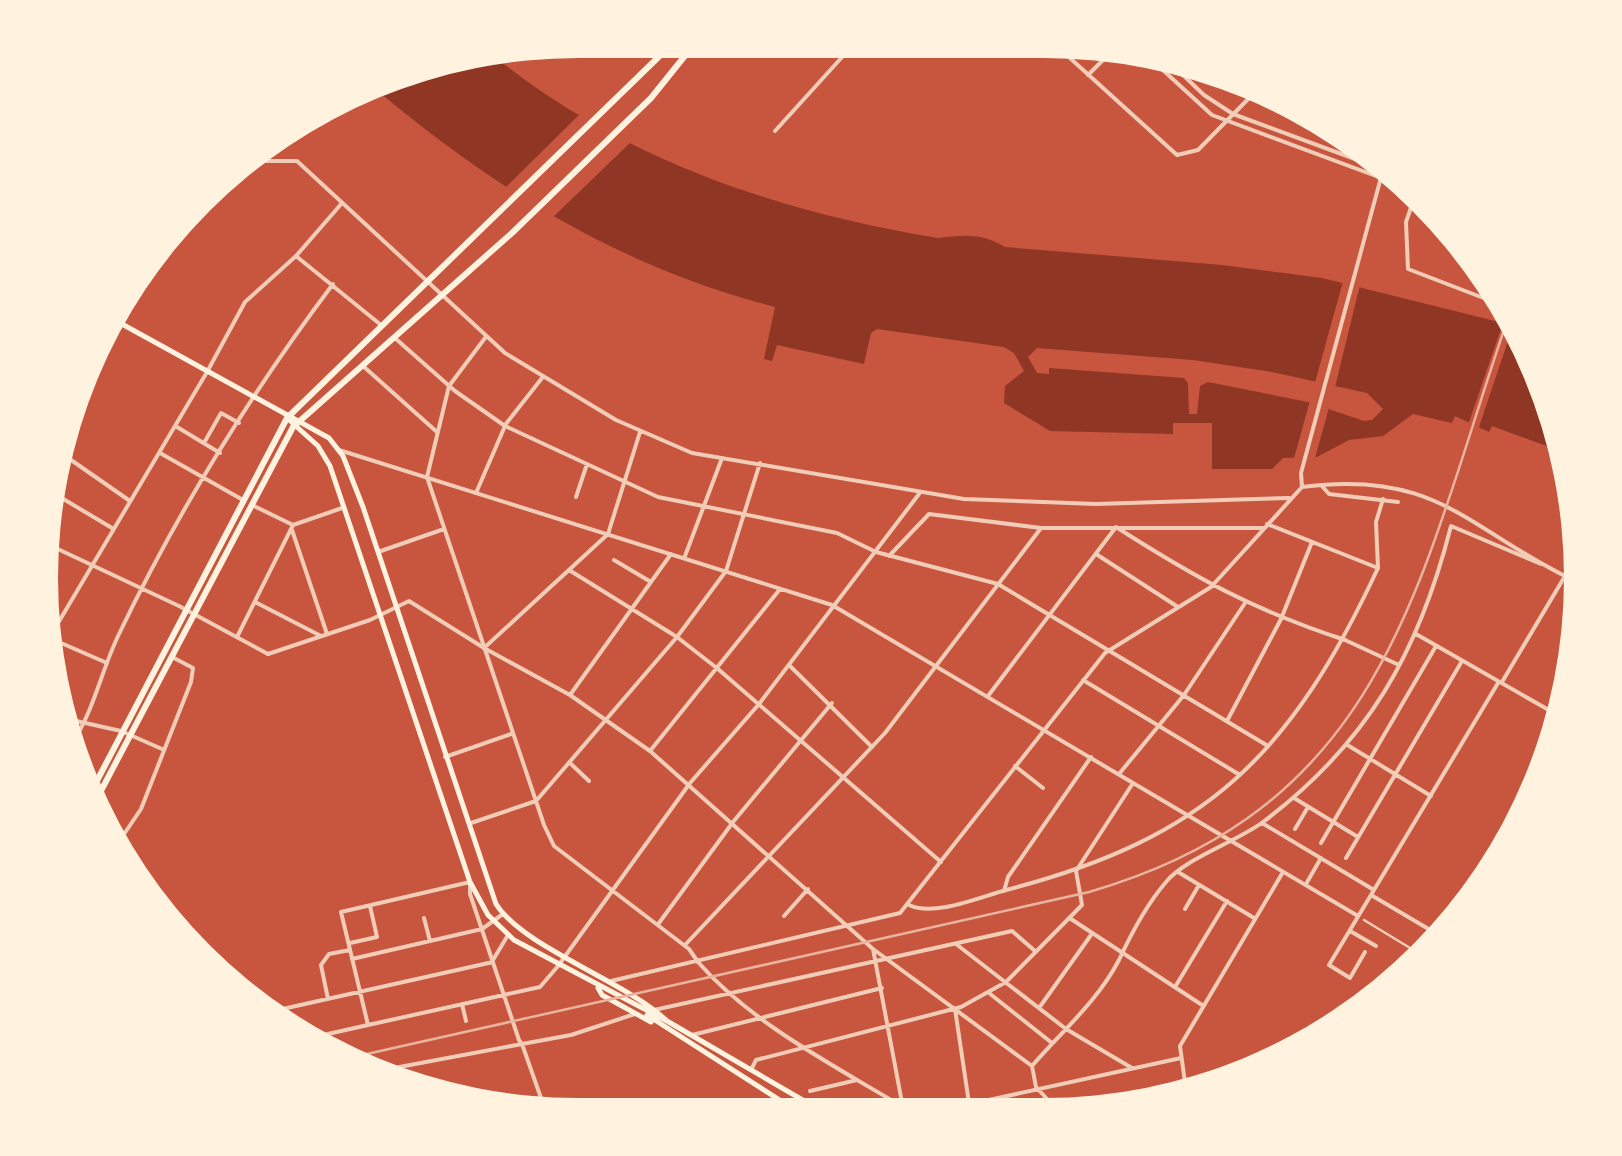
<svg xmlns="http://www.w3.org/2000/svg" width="1622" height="1156" font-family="Barlow,sans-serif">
<rect width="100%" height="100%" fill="#c8553d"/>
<path fill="#8f3625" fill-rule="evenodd" d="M 489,52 C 616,157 777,212 938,238 C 965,235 981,233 1005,247 L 1222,265 L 1322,278 L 1507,324 L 1554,406 L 1560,451 L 1492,426 L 1489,432 L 1455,416 L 1452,423 L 1413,414 L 1383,436 L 1349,440 L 1317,457 L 1283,458 L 1272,469 L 1212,469 L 1212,423 L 1173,423 L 1173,434 L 1050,431 L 1004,403 L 1005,386 L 1024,371 L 1014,353 L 1004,347 L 877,329 L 871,333 L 864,364 L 777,345 L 772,361 L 764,359 L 775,307 C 620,267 496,190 374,88 L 438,58 ZM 1037,348 L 1193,360 L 1272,372 L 1367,393 L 1383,409 L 1372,420 L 1364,421 L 1308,402 L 1208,382 L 1200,386 L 1197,414 L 1189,414 L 1188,383 L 1184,378 L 1049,368 L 1049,374 L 1037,373 L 1028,357 Z"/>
<path fill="#c8553d" d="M 582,112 L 633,140 L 550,220 L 502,191 Z
M 1344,278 L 1361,281 L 1334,391 L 1314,386 Z
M 1504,320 L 1511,332 L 1477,433 L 1467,428 Z
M 1311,397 L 1330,404 L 1314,462 L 1293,462 Z"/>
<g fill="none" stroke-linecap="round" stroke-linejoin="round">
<path stroke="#f1ccb7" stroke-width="2.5" d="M 1364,920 L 1415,951"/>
<path stroke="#f1ccb7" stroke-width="4" d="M 1060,49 L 1177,155 L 1198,150 L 1256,91
M 1088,75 L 1113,50
M 775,131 L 853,45
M 1415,196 L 1406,222 L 1408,269 L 1494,302
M 296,256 L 381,325
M 396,339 L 455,391 L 505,426 L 658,497 L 837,533 L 876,552 L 998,584 L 1268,746
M 363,366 L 437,432
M 207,372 L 245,302 L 296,256 L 342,203
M 505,425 L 542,378
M 177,427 L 220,453
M 204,443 L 221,413 L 239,423
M 339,450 L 832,605 L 1358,916
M 61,453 L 130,501
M 160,453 L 243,500
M 1322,486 L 1329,494 L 1398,502
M 50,491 L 112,528
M 576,497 L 587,464
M 608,534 L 484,648 L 570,695 L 650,751 L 873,949 L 1032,1066 L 1036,1087 L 1059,1112
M 45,543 L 179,606 L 268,654
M 1096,554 L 1178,607
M 685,556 L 722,458
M 889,556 L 929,514 L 1041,528 L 1263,528
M 614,560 L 651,582
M 1378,568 L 1376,522 L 1383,499
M 569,570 L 677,637 L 718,669 L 941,862
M 1416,634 L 1554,713
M 1345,640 L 1399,665
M 790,666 L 872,747
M 570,695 L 671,554
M 121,731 L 162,749
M 71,745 C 94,711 101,671 119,634 C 178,511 251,393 333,284
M 1349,746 L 1431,796
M 650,751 L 780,589
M 570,763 L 589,781
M 1015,766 L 1043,788
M 1119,774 L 1184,695 L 1245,603
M 1294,798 L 1358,837
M 1262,823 L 1374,890
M 1295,829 L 1308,807
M 118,843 L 141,809 L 191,682 L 193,668 L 174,658
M 1321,843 L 1436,646
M 1346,858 L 1462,661
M 1178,872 L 1254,918
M 1306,884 L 1321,858
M 1371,895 L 1432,931
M 1185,909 L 1199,885
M 784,916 L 808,889
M 424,918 L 430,941
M 1350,931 L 1376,946
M 350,943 L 377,937 L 370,906
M 956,944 L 1066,1029 L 1132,1068
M 873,949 L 904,1113
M 1365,952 L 1350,978 L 1329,965 L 1498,683
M 352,959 L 482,929 L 503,914
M 493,960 L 508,935
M 698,962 C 751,1023 833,1065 903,1107
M 1175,987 L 1227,901
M 989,993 L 1052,1043
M 328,999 L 321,965 L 329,954 L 350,950
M 462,1004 L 466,1021
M 1039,1008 L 1091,935
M 955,1009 L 969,1103
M 654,1010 L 1012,931 L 1035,951
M 279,1014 L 278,1010 L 493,962
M 692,1035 L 882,988
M 1032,1066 C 1062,1031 1097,1002 1119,960 C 1131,934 1147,904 1166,882 C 1186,858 1236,842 1263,822 C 1368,743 1419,652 1451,526 L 1541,564
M 751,1070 L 756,1060 L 961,1007 L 1006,982 L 1082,905 L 1076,871 L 1133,783
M 378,1071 L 522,1044 L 519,1040 L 470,894 L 470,882 L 341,912 L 368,1025 L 540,987 L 558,966
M 810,1091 L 857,1080
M 934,1112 L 1181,1058"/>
<path stroke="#f1ccb7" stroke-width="4" d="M 1141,50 L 1212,115 L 1403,186
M 1163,56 L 1204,95 L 1233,114 L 1382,169
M 245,161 L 297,161 L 505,353 L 616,420 L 692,453 L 964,499 L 1096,504 L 1289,498
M 485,338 L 449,386 L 427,477 L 544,825 L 554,846 L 689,949 L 698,962
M 1302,487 L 1301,473 L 1383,170
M 476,493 L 505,426
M 254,506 L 293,525 L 342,508
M 292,530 L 327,634
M 608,534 L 640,432
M 378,552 L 444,529
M 255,602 L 321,636
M 45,636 L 107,663
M 237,637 L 293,525
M 45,645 L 207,372
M 268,654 L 370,620 L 409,601 L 484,648
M 1083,680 L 1240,775
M 1502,682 L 1565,576
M 988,696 L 1116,527 C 1196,578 1253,610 1345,640
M 63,718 L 121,731
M 1227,721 L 1281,619 L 1312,542
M 445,757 L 511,734
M 471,823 L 536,801 L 677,637 L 726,571 L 760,463
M 1004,891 L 1008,877 L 1091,757
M 909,905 C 934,917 980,897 1006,890 C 1208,838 1291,754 1378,568 L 1267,524
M 1456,908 L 1539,767
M 1071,919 L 1202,1005
M 659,923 L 733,822 L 832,703
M 685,945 L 885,733 L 1041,528
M 558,966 L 690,783 L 759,704 L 919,494
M 611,981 L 900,913 L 1105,653 L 1211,587 L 1302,487 C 1439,469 1467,530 1577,582
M 310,1038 L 368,1025
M 1223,1078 L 1240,1073
M 1186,1090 L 1180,1046 L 1283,872
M 547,1115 L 522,1044 L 571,1035 L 635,1014"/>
<path stroke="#fff3e0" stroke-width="5" d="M 111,318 L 329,438 L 343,456 L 363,507 L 496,904 C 524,948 624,980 667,1021
M 287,418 L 318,446 L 330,466 L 470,882 L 488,915 L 514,940 L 667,1021 L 825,1113
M 598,988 L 602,995 L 651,1022
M 647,1015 L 800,1113"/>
<path stroke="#fff3e0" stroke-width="6" d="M 89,796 L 287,418 L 674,42
M 94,804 L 293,427 L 512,233 L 651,98 L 696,42"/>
<path stroke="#e9b49f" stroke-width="2.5" d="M 340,1060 L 1089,892 C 1387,806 1418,581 1506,324"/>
</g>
<path d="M0 0H1622V1156H0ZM578 58H1044A520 520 0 0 1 1564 578V578A520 520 0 0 1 1044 1098H578A520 520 0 0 1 58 578V578A520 520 0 0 1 578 58Z" fill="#fff3e0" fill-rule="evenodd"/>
</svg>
